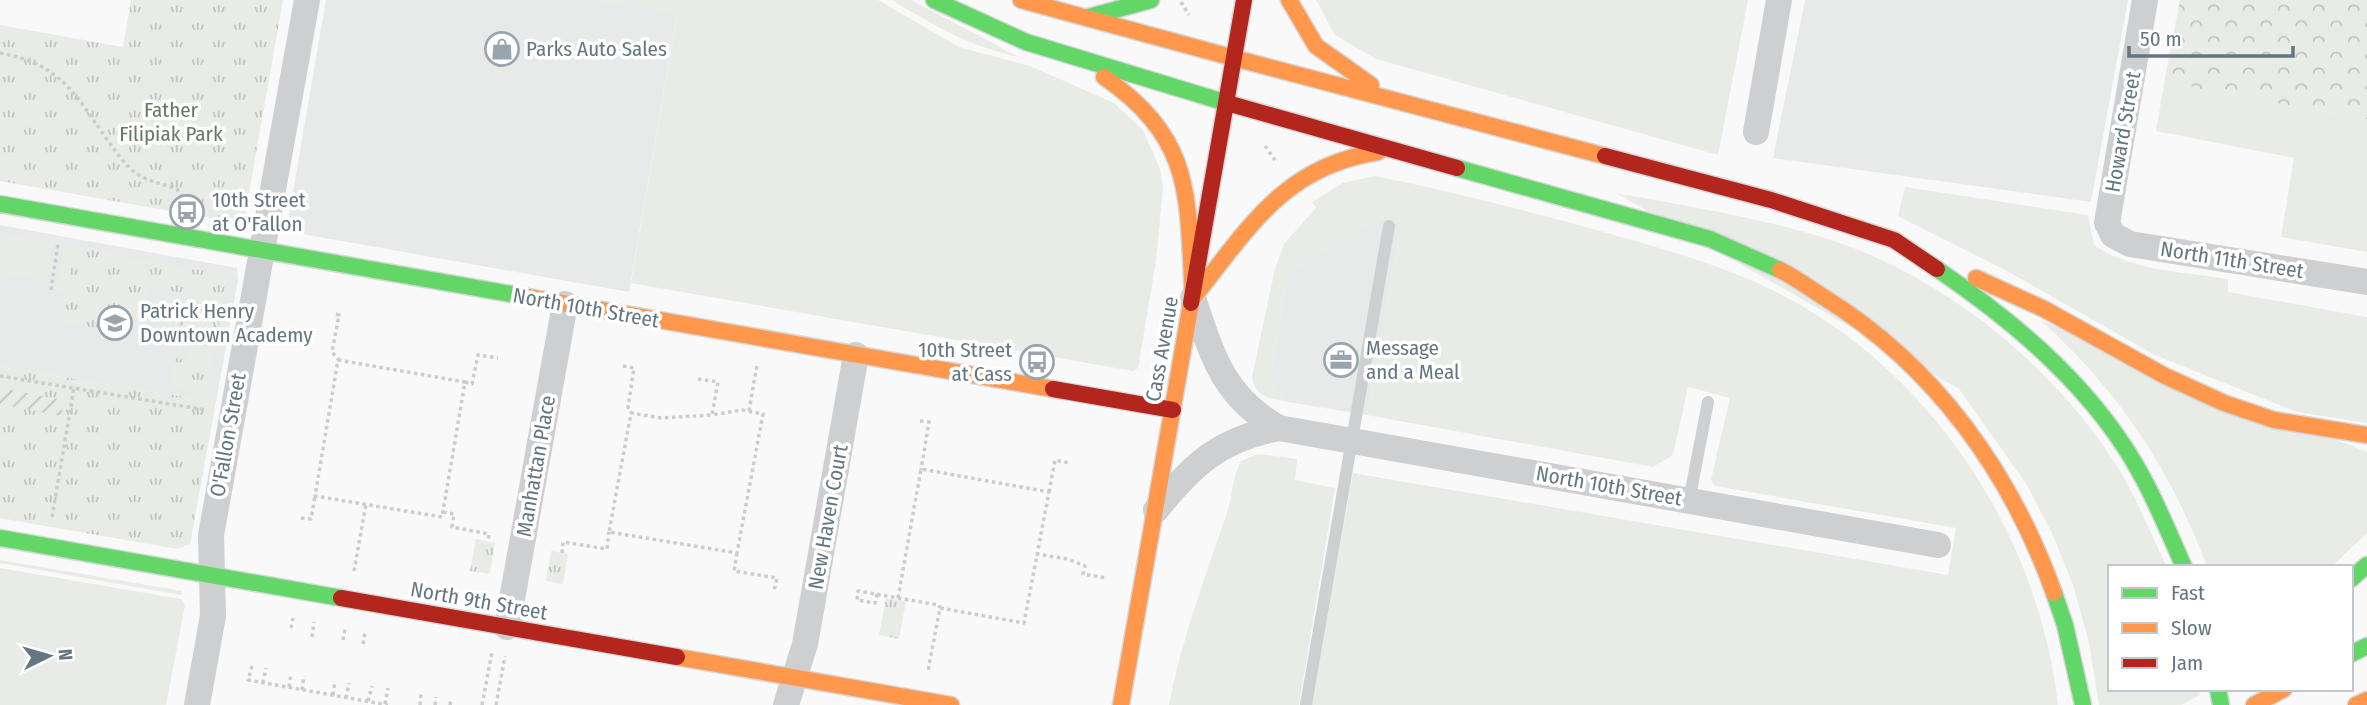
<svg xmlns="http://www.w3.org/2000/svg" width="2367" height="705" font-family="'Fira Sans Condensed',sans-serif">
<defs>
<pattern id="forest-crowns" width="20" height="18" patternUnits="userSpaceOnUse" patternTransform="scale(1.75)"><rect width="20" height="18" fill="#e8ebe6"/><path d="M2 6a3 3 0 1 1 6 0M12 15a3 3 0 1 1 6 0" fill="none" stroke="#c0c3c0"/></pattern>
<pattern id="park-tufts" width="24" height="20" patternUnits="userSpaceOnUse" patternTransform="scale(1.75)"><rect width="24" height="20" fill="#e8ebe6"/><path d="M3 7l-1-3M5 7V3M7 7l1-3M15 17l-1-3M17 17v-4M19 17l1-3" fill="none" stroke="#c0c3c0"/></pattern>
<pattern id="garden-furrows" width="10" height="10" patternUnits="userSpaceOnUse" patternTransform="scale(1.75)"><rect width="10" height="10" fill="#e8ebe6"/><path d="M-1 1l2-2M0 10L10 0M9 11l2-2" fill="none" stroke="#c0c3c0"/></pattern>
</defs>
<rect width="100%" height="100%" fill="#f9f9f9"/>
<path fill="#e8e9e9" d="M 326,0 L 596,0 L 677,14 L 629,292 L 291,232 L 288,221 Z
M 1805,0 L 2128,0 L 2091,202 L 1773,158 Z
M 1380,218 L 1402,223 L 1367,415 L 1288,402 L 1270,382 L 1288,273 Z
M 0,225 L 237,268 L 238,280 L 216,402 L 0,367 Z"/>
<path fill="#e8ebe6" d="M 596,0 L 878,0 L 959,47 L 1030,66 L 1114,103 L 1143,130 L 1160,169 L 1163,188 L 1156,261 L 1138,368 L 1133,371 L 631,283 L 677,15 Z
M 892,0 L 911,0 L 1019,57 C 972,48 933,25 892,0 Z
M 1316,0 L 1748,0 L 1718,155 L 1376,59 L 1335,35 Z
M 2167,67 L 2181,83 L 2212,92 L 2367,119 L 2367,252 L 2281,237 L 2294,158 L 2156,131 Z
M 1375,176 C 1453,192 1530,211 1607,233 C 1663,249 1719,264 1772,290 C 1929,366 2039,534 2058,705 L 1312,705 L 1353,473 L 1948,575 L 1956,528 L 1715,486 L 1711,480 L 1730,398 L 1688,387 L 1673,455 L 1653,467 L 1367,415 L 1402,223 L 1381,218 L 1288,273 L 1270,382 L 1288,402 C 1272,399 1254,397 1252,377 L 1275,269 L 1284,244 L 1316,208 L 1312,202 L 1343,183 Z
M 1905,187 L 2088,215 L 2094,245 C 2130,271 2186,272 2228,279 L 2228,292 L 2367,317 L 2367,423 L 2297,412 L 2155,355 L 2007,271 L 1898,216 Z
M 1616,193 C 1686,206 1757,217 1825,238 C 1943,275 2055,366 2120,471 C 2138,501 2151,535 2167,567 L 2110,567 L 2110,689 L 2199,689 L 2200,695 L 2181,705 L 2099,705 L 2089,642 L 2073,585 L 2052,533 L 2025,482 L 1959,389 Z
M 3,234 L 54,243 L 47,281 L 0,273 Z
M 64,245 L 75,247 L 67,293 L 56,291 Z
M 2040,320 L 2367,452 L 2367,533 L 2331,567 L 2207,567 C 2172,471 2117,388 2040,320 Z
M 1258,454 L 1297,459 L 1295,480 L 1335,488 L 1299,705 L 1169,705 C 1182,638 1205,577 1227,513 C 1233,496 1232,477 1241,461 Z
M 0,560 L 182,591 L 181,595 L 0,563 Z
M 0,568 L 181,599 L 185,605 L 166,705 L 0,705 Z"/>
<path fill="url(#forest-crowns)" d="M 2180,0 L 2367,0 L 2367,119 L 2212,92 L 2180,83 L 2167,67 Z"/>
<path fill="url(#park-tufts)" d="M 131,0 L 283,0 L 245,216 L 239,223 L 0,181 L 0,25 L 123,47 Z
M 75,247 L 227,275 L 206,395 L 170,389 L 175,358 L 187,360 L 193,328 L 179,325 L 184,293 L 148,287 L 142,320 L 127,317 L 124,333 L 62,322 Z
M 0,367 L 216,402 L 190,544 L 177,549 L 0,518 Z
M 476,539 L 495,543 L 490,574 L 470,571 Z
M 551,551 L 568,554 L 563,584 L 546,581 Z
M 886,598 L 906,601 L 899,639 L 879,635 Z"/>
<path fill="url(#garden-furrows)" d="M 0,388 L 64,400 L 61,416 L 0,404 Z"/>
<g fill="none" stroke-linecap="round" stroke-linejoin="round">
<g stroke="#d5d6d7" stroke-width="19">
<path id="fast" d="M 934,0 L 1026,42 L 1227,103
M 1089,17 L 1151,0
M 1457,168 L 1710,239 L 1780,270
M 0,204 L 528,297
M 1937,269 C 2018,324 2098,392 2144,480 C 2159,508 2171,538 2184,567
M 0,538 L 341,598
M 2351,579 L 2367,565
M 2054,593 L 2065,625 L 2083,705
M 2351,654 L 2367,646
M 2218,689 L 2221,705"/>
</g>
<g stroke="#d5d6d7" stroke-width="19">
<path id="slow" d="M 1021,0 L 1234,58
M 1289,0 L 1316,46 L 1371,85
M 1234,58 L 1605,156
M 1104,77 C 1195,140 1187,197 1193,298
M 1780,270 C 1796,278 1811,289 1825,298 C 1935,366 2011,473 2054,593
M 1976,278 L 2044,309 L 2165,376 L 2224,403 L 2274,420 L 2367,435
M 528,297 L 1053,389
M 1193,298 C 1248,229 1284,166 1378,152
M 677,657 L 951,705
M 1121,705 L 1191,303
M 2254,705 L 2284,689
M 2356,705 L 2367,700"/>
</g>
<g stroke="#d5d6d7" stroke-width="19">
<path id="jam" d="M 1227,103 L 1457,168
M 1605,156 L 1771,200 L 1894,240 L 1937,269
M 1191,303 L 1244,0
M 1053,389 L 1173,410
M 341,598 L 677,657"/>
</g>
<path stroke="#cbcccd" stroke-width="3.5" stroke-dasharray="3.5 3.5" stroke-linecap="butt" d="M 1181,2 L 1189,15
M 0,53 C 61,64 75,94 108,141 C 116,151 123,163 132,170 C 146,182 161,183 177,189 L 182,197 L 182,207
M 1265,146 L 1275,160
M 51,290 L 58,244
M 336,314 L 339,315 L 332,352 L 339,360
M 338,360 L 465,382 L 442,517 L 315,496 Z
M 623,366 L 634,368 L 628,407 L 631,413
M 0,376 L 206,410
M 698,379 L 718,382 L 712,415 L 742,410 L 763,414 L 737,553 L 609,532 L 631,413 L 661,418 L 712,415
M 465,382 L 472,384 L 478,355 L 498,358
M 749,411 L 757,365
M 920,421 L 929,422 L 921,470
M 1049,492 L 1055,460 L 1070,463
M 443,512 L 454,514 L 452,527 L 489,534 L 488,541
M 52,517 L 74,388
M 301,518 L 311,519 L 315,496
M 562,553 L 563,542 L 607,549 L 609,532
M 737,553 L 734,571 L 777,578 L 774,591
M 1036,554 L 1068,559 L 1085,566 L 1083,574 L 1107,578
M 354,571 L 366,504
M 877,594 L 875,603 L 857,600 L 858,591 L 939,605 L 940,608
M 898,598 L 921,469 L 1049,492 L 1024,623 L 940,608 L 928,671
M 291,628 L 293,618
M 312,637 L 314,622
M 343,640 L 345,629
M 363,644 L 365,632
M 252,666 L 248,680 L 388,705
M 263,683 L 266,668
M 289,687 L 291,674
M 302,690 L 304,676
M 333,695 L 335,681
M 346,698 L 349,683
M 368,701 L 372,686
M 385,704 L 388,688
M 420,705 L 421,694
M 435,705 L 436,697
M 450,705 L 451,698
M 482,705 L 492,652
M 496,705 L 505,656"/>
<path stroke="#cecfd0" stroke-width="12" d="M 1689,501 L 1708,402
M 1306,705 L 1389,226"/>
<path stroke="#cecfd0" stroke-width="26" d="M 2145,0 L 2107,223 L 2113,235 L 2130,244 L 2367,282
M 1756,132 L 1779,0
M 1193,298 C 1212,355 1223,397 1279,428 L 1938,545
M 1156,510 C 1193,464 1220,439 1279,428
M 507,627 L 565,304
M 197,705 L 213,616 L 211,535 L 307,0
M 786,705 L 805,644 L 856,355"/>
<use href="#fast" stroke="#63d668" stroke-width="16"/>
<use href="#slow" stroke="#ff974d" stroke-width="16"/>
<use href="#jam" stroke="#b3261e" stroke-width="16"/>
</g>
<defs>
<g id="shop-ring" transform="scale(1.75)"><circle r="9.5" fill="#fff" stroke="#99a4ac" stroke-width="1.5"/><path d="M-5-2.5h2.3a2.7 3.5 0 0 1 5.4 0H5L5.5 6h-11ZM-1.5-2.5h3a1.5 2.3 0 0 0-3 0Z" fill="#99a4ac"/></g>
<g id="bus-ring" transform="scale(1.75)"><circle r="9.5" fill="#fff" stroke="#99a4ac" stroke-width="1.5"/><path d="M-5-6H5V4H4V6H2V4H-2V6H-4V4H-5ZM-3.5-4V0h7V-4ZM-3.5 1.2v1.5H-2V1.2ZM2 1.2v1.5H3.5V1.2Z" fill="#99a4ac"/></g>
<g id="school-ring" transform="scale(1.75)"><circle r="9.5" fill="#fff" stroke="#99a4ac" stroke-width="1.5"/><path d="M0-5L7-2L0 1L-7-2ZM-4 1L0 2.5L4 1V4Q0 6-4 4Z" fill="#99a4ac"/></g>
<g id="office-ring" transform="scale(1.75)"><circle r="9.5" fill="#fff" stroke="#99a4ac" stroke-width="1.5"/><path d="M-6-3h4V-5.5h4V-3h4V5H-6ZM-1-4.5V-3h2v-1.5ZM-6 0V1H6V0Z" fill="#99a4ac"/></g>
</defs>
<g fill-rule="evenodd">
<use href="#shop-ring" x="502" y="49"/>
<use href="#bus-ring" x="187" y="212"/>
<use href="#school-ring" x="115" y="323"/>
<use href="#office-ring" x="1341" y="360"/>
<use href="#bus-ring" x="1037" y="362"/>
</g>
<g text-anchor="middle" stroke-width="7" stroke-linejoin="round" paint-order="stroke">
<g font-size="21" fill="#657683" stroke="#fff" text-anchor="start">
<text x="526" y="56">Parks Auto Sales</text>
<text x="212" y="207">10th Street<tspan x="212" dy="24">at O'Fallon</tspan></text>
<text x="140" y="318">Patrick Henry<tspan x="140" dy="24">Downtown Academy</tspan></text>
<text x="1366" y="355">Message<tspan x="1366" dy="24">and a Meal</tspan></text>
<text x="1012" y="357" text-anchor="end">10th Street<tspan x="1012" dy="24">at Cass</tspan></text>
</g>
<g font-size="21" fill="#687a64" stroke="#fff">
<text x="171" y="117">Father<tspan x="171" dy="24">Filipiak Park</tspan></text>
</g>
<g font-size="21" fill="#657683" stroke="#fff">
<text transform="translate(2123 132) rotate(-80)" y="7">Howard Street</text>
<text transform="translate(2232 260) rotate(9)" y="7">North 11th Street</text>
<text transform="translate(586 308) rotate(10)" y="7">North 10th Street</text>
<text transform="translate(1162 349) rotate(-80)" y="7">Cass Avenue</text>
<text transform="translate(228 435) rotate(-80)" y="7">O'Fallon Street</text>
<text transform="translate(536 466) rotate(-80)" y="7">Manhattan Place</text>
<text transform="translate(1609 486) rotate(10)" y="7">North 10th Street</text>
<text transform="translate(828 517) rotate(-80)" y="7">New Haven Court</text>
<text transform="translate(479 601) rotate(10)" y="7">North 9th Street</text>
</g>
</g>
<rect x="2108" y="565" width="245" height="126" fill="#ffffff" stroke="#c1c8cd" stroke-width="2"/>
<rect x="2122" y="588" width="35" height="10" fill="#63d668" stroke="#c1c8cd" stroke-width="2"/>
<text x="2171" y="600" font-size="21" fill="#657683">Fast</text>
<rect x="2122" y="623" width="35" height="10" fill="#ff974d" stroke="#c1c8cd" stroke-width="2"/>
<text x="2171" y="635" font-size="21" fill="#657683">Slow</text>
<rect x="2122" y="658" width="35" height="10" fill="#b3261e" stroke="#c1c8cd" stroke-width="2"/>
<text x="2171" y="670" font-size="21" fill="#657683">Jam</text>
<g transform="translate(49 656) rotate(85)" stroke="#ffffff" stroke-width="5" paint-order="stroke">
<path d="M0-5L12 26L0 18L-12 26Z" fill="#657683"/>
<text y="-10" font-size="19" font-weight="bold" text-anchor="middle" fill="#657683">N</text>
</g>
<path d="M2129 46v10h164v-10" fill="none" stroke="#657683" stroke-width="3.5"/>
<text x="2140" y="46" font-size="21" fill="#657683" stroke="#ffffff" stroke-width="5" paint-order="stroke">50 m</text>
</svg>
